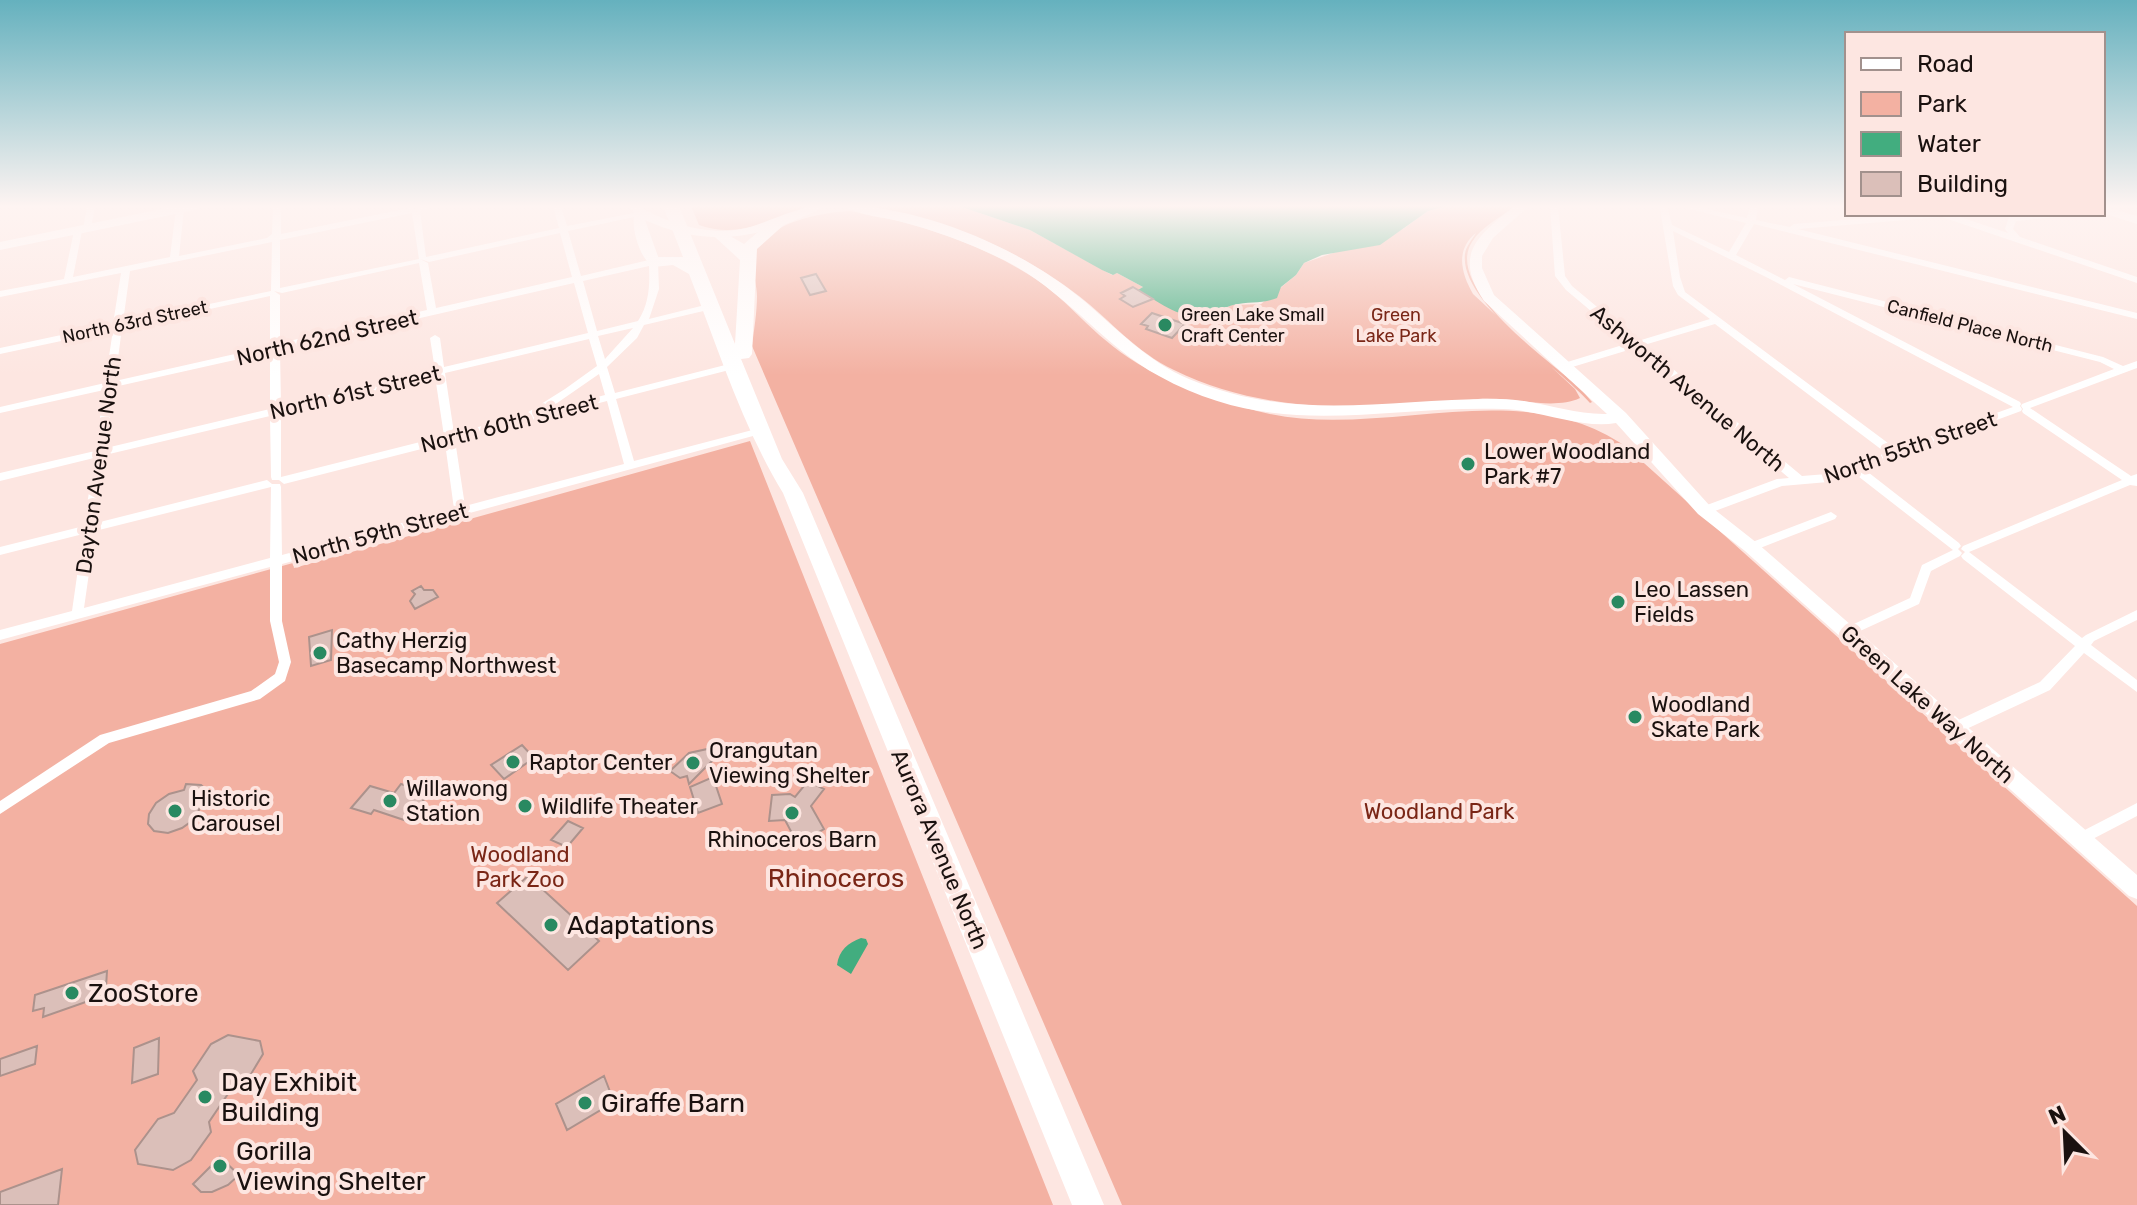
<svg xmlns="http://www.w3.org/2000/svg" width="2137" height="1205" font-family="Rubik,sans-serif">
<rect width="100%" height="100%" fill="#fde6e1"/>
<path fill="#f3b1a2" d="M 691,206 L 808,206 C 772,221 737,239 699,225 Z
M 869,206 L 959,206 L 1030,230 L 1112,275 L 1117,273 L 1143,287 L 1139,290 L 1190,317 L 1206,316 L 1232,305 L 1261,304 L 1296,275 L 1304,263 L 1403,229 L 1428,211 L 1447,206 L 1515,206 C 1501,217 1481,227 1472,242 C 1443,287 1550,361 1580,388 L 1592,402 L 1590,403 C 1560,368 1459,302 1465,254 C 1466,246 1472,240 1476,233 C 1455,250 1461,273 1473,294 L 1575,389 L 1580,398 C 1553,411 1509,396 1478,399 C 1378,411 1267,416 1174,370 C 1136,352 1111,321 1079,296 C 1017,248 946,220 869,206 Z
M 850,211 C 912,221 977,242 1031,276 C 1062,296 1078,317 1104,339 C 1147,376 1203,397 1257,411 C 1378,443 1515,371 1625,446 L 2137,906 L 2137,1205 L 1122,1205 L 752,346 C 754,330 757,312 757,296 C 757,281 749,266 755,252 C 766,223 823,212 850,211 Z
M 750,441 L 1053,1205 L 0,1205 L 0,644 L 293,563 L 294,568 Z"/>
<path fill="#42ad7f" d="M 959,206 L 1447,206 L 1428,211 L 1380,245 L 1322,255 L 1304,263 L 1296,275 L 1281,287 L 1277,298 C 1261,304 1249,301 1233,305 C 1224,307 1218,314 1209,316 C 1183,321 1160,303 1138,290 L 1143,287 L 1117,273 L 1113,275 L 1102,270 L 1030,230 Z
M 861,938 L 866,939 L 868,944 L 851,974 L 837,965 C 839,950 848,943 861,938 Z"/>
<path fill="#dbbfb9" stroke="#ac928c" stroke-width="2" d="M 816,274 L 826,291 L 810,295 L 801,278 Z
M 1133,287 L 1153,299 L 1133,307 L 1120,299 L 1125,296 L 1121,293 Z
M 1152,313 L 1185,324 L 1172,338 L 1146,329 L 1148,326 L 1141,324 Z
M 421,586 L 424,590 L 433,590 L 438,597 L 415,609 L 410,601 L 415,594 L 412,591 Z
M 332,630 L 331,660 L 311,666 L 309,637 Z
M 522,745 L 534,758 L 504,779 L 491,765 Z
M 712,748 L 716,757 L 689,784 L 687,776 L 680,778 L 670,771 L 689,753 Z
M 713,777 L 722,804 L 698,813 L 690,787 Z
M 808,781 L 824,789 L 811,806 L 824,829 L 806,839 L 803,833 L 794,837 L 785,820 L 769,821 L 772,795 L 790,794 L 795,797 Z
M 186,784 L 201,785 L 210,793 L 210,806 L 200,807 L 196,818 L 182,828 L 168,833 L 154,831 L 148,824 L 149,814 L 156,803 L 169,794 L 184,790 Z
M 401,784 L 429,793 L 407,821 L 374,810 L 371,814 L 351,808 L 370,786 L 394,793 Z
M 568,821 L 583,828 L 567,847 L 551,840 Z
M 528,876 L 599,941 L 568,970 L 497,903 Z
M 107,971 L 106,987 L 101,989 L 100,997 L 43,1017 L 44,1008 L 33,1011 L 35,995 Z
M 228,1035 L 260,1041 L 263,1054 L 251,1074 L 236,1082 L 209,1122 L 211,1132 L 191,1160 L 173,1170 L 138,1164 L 135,1150 L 158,1119 L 174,1113 L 197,1080 L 193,1071 L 211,1044 Z
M 159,1038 L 158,1074 L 132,1083 L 134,1048 Z
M 37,1046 L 35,1064 L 0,1076 L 0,1059 Z
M 604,1076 L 614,1102 L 567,1130 L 556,1104 Z
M 220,1157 L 239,1175 L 228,1185 L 212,1192 L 201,1192 L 193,1184 Z
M 62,1169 L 58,1205 L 0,1205 L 0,1192 Z"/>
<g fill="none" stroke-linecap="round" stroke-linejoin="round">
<path fill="#fff" fill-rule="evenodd" d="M 87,206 L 95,206 L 91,229 L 87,232 L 83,229 Z
M 180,206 L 184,209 L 179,256 L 267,238 L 272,234 L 273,206 L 281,206 L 281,234 L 410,208 L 417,210 L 418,207 L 438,206 L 420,211 L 426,257 L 559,228 L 553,206 L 561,206 L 567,226 L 644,211 L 644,215 L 568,231 L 581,276 L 653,259 L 658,262 L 659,289 L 649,319 L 709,304 L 714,307 L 712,309 L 644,325 L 637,338 L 607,367 L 615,393 L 733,363 L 738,366 L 737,368 L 616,399 L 634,461 L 760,428 L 765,431 L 764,433 L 282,564 L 282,621 L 291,662 L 285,681 L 260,699 L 109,743 L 0,814 L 0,801 L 100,735 L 251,691 L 275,674 L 279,662 L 270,621 L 270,567 L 0,640 L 0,630 L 72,611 L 83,534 L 0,555 L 0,547 L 84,526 L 94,458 L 0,481 L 0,473 L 95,451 L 104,390 L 0,413 L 0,407 L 105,383 L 113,330 L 0,354 L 0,348 L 113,324 L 121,273 L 0,297 L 0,291 L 64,279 L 74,231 L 78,228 L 82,231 L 73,277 L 170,257 L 176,209 ZM 412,213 L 419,259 L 280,288 L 280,240 ZM 560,233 L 572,277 L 436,308 L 428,263 L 420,259 L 429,262 ZM 272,242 L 271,291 L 123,322 L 130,271 ZM 419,263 L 427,310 L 280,343 L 280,295 L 274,291 L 282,293 ZM 649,266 C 650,286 649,304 638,321 L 597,331 L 583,281 ZM 574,283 L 588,333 L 444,367 L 440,338 L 435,335 L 430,338 L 435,370 L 281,406 L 280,350 ZM 270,296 L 270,346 L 115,381 L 122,328 ZM 633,328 L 605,359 L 598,336 ZM 589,339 L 597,366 L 565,389 L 522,416 L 454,433 L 445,373 ZM 270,352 L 270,409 L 106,448 L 114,387 ZM 599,374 L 605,395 L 547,410 ZM 435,376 L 444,436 L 281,477 L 281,413 ZM 607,401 L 624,464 L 465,506 L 455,440 ZM 270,416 L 271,477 L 272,480 L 279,480 L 284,484 L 445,443 L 454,509 L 282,555 L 281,487 L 280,484 L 272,484 L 267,480 L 96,523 L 105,455 ZM 271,487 L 270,558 L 84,608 L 95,531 Z
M 1550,206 L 1558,206 L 1565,276 L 1572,286 L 1638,341 L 1710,319 L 1678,295 L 1673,286 L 1660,209 L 1661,207 L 1668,209 L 1672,225 L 1729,252 L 1746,223 L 1677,206 L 1693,206 L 1747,218 L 1750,206 L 1758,206 L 1756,220 L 1790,227 L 1794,224 L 1917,214 L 1951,214 L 2008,233 L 2005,229 L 2009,217 L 2034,214 L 2061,214 L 2057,217 L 2016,221 L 2013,229 L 2020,237 L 2137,277 L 2137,283 L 1942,217 L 1798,229 L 2137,313 L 2137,319 L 1754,224 L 1736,255 L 1785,280 L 1789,277 L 2103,357 L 2123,366 L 2137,361 L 2137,368 L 2030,408 L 2131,476 L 2137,474 L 2137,486 L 2130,485 L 1969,552 L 2082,638 L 2086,635 L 2137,610 L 2137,620 L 2094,641 L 2091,645 L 2137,680 L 2137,692 L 2084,653 L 2050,690 L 1960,732 L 1955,733 L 1950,732 L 1948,728 L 1950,724 L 2040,682 L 2075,646 L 1963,559 L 1961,556 L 1965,552 L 1961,549 L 1963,546 L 2122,480 L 2023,413 L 2022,411 L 2023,409 L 2021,406 L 2022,404 L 2114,369 L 2100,362 L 1793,284 L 2020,402 L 2021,404 L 2020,406 L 2022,409 L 2021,411 L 1864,469 L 1959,543 L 1961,546 L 1958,549 L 1962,553 L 1960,556 L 1931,571 L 1919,604 L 1847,637 L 1843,635 L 1841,632 L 1843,629 L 1910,598 L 1922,565 L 1953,550 L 1854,473 L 1828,482 L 1782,486 L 1715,511 L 1707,511 L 1705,508 L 1707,505 L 1777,479 L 1789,478 L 1635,348 L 1569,368 L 1561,368 L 1561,364 L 1629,343 L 1566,290 L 1555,276 ZM 1673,231 L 1768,278 L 2013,407 L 1896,449 L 1685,292 L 1680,277 ZM 1715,324 L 1886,453 L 1827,474 L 1802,476 L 1644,345 Z
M 1831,512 L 1837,516 L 1835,519 L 1755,550 L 1751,551 L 1745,547 L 1747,544 Z
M 2137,803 L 2137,816 L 2085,843 L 2080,845 L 2075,843 L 2073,839 L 2075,835 Z"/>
<path fill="#fff" fill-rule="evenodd" d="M 176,206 L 201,206 L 195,210 L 0,250 L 0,242 Z
M 629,206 C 643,206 649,213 662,218 C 681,226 703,231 723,231 C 759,231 789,206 824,206 C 815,213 802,217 791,222 C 742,242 694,243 645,220 L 660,262 L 653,266 C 640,260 630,226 635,213 Z
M 845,206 C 924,206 1023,250 1083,300 C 1117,329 1147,361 1189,379 C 1298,424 1388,398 1500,399 C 1536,399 1571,415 1607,414 L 1484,301 C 1453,254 1477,236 1515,206 L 1529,206 L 1493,238 L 1482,256 L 1482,268 L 1494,295 L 1626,413 L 1710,506 L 1757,543 L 2137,875 L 2137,899 L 2129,896 L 1745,551 L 1698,514 L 1616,423 C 1581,429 1540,410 1503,409 C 1378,405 1278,442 1159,376 C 1102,345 1066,291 1004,260 C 971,244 937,231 902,222 C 885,217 859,216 845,206 Z
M 2103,206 L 2137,216 L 2137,224 L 2103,213 Z"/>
<path fill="#fff" fill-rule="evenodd" d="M 663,206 L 679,206 L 735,344 L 740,260 L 715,237 L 723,232 L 744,244 L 772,220 L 778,218 L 786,223 L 757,249 L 752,354 L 749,358 L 741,359 L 782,459 L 803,493 L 1104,1205 L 1072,1205 L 783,493 C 742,426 718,348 689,274 L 673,265 L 653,267 L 645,262 L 653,257 L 683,257 Z"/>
</g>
<linearGradient id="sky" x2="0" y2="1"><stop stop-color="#65b1be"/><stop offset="0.55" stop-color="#fef4f2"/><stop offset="1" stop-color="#fef4f2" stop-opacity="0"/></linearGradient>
<rect width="2137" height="375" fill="url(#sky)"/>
<g fill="#298961" stroke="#fde6e1" stroke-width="3">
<circle cx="1165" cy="325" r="8"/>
<circle cx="1468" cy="464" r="8"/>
<circle cx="1618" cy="602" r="8"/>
<circle cx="320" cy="653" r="8"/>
<circle cx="1635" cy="717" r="8"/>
<circle cx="513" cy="762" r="8"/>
<circle cx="693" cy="763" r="8"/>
<circle cx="390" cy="801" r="8"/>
<circle cx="525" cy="806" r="8"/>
<circle cx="175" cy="811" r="8"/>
<circle cx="792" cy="813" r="8"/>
<circle cx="551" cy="925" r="8"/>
<circle cx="72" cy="993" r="8"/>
<circle cx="205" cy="1097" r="8"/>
<circle cx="585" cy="1103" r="8"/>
<circle cx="220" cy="1166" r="8"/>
</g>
<g text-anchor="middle" stroke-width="8" stroke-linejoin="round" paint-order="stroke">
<g font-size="18" fill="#1a110f" stroke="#fde6e1" text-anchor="start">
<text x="1181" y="321">Green Lake Small<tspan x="1181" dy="21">Craft Center</tspan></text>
</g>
<g font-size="18" fill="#7a2616" stroke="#fde6e1">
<text x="1396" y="321">Green<tspan x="1396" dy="21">Lake Park</tspan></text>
</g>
<g font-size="18" fill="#1a110f" stroke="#fde6e1">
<text transform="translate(135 322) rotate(-12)" y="6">North 63rd Street</text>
<text transform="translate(1970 326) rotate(14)" y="6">Canfield Place North</text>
</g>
<g font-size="22" fill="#1a110f" stroke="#fde6e1">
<text transform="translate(327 337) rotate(-13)" y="8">North 62nd Street</text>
<text transform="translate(1688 388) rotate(40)" y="8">Ashworth Avenue North</text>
<text transform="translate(355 392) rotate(-13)" y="8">North 61st Street</text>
<text transform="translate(509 423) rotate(-14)" y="8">North 60th Street</text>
<text transform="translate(1910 447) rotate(-19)" y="8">North 55th Street</text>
<text transform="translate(98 465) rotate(-82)" y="8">Dayton Avenue North</text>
<text transform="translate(380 533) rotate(-15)" y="8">North 59th Street</text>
<text transform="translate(1928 704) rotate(42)" y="8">Green Lake Way North</text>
<text transform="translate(940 849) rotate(67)" y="8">Aurora Avenue North</text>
</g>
<g font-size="22" fill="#1a110f" stroke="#fde6e1" text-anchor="start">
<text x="1484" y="459">Lower Woodland<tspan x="1484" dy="25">Park #7</tspan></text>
<text x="1634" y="597">Leo Lassen<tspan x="1634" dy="25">Fields</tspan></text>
<text x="336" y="648">Cathy Herzig<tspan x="336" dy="25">Basecamp Northwest</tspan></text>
<text x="1651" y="712">Woodland<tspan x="1651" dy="25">Skate Park</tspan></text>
<text x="709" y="758">Orangutan<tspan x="709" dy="25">Viewing Shelter</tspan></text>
<text x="529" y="770">Raptor Center</text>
<text x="406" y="796">Willawong<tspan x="406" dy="25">Station</tspan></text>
<text x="191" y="806">Historic<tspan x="191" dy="25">Carousel</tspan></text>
<text x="541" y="814">Wildlife Theater</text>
<text x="792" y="847" text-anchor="middle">Rhinoceros Barn</text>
</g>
<g font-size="22" fill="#7a2616" stroke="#fde6e1">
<text x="1439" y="819">Woodland Park</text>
<text x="520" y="862">Woodland<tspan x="520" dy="25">Park Zoo</tspan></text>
</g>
<g font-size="26" fill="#7a2616" stroke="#fde6e1">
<text x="836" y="887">Rhinoceros</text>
</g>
<g font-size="26" fill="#1a110f" stroke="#fde6e1" text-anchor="start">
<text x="567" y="934">Adaptations</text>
<text x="88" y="1002">ZooStore</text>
<text x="221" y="1091">Day Exhibit<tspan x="221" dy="30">Building</tspan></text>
<text x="601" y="1112">Giraffe Barn</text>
<text x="236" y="1160">Gorilla<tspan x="236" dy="30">Viewing Shelter</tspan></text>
</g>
</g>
<rect x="1845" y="32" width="260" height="184" fill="#fde6e1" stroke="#a2918d" stroke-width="2"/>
<rect x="1861" y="58" width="40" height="12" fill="#ffffff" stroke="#a2918d" stroke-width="2"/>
<text x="1917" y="72" font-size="24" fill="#1a110f">Road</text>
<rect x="1861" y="92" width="40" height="24" fill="#f3b1a2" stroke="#a2918d" stroke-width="2"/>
<text x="1917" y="112" font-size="24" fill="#1a110f">Park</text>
<rect x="1861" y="132" width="40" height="24" fill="#42ad7f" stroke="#a2918d" stroke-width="2"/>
<text x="1917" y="152" font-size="24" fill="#1a110f">Water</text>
<rect x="1861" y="172" width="40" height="24" fill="#dbbfb9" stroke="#a2918d" stroke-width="2"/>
<text x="1917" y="192" font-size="24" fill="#1a110f">Building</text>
<g transform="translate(2065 1133) rotate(336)" stroke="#fde6e1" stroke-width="6" paint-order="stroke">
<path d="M0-6L14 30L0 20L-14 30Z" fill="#1a110f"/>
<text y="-12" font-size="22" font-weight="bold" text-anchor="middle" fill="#1a110f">N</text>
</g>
</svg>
